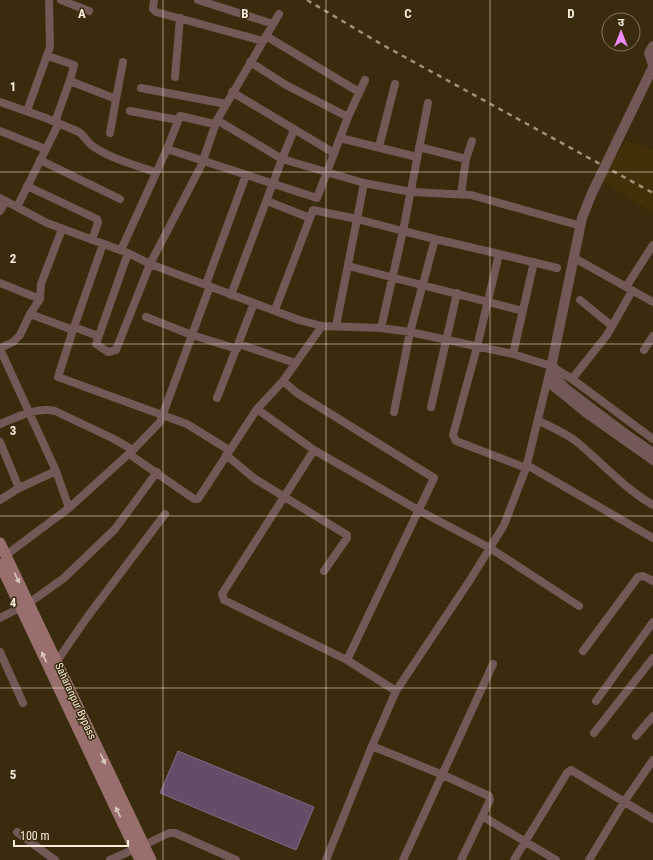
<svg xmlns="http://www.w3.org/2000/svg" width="653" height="860" font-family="'Roboto Condensed','Noto Sans Devanagari',sans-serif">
<rect width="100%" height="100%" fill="#3a2b0d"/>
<path fill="#433009" d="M 626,141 L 653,150 L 653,213 L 600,180 Z"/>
<path fill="#624e69" stroke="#7f6b87" d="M 178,751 L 314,807 L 296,850 L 160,793 Z"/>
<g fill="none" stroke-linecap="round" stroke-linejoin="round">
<path stroke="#735857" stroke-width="8" d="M 61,0 L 89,11
M 154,0 L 153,9 L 156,12 L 263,41
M 198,0 L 273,24
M 266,36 L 359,92
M 48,56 L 74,65 L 71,77 L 55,122
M 250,62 L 286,85 L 348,117
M 175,77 L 180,18
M 70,81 L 116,99 L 110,133
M 141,88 L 226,104
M 232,92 L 334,153
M 116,99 L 123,62
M 0,102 L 46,118 L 79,132 C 85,136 87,143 94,147 C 112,159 135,165 155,172
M 27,111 L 50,47 L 49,0
M 130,111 L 178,120
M 217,120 L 279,14
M 0,131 L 45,149
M 340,138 L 417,157
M 379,147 L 395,84
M 419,147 L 466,159
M 167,149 L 180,116 L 214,124
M 40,160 L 120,199
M 27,186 L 97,219 L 98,223 L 92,240
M 461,194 L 466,159 L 472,141
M 0,198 L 47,223 L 128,253 L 150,264 L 299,320 L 322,326 L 381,328 L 410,332 L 513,354 L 551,366 L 572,379 L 653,439
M 267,201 L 310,218
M 17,207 L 59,123
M 0,211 L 6,201
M 121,250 L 167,149 L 317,198 L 348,117 L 365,80
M 128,253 L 96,344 L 108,352 L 116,350 L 150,264 L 201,166 L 217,120 L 282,159 L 294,130
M 578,260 L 653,302
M 348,266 L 523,311
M 0,283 L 40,299
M 206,284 L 246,175
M 626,287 L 653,245
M 231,295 L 282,159 L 364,183 L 411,192 L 471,195 L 574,224
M 580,300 L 612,326
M 275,310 L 313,210 L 357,219 L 364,183
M 30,314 L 73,330 L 103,244
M 146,317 L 192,335 L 237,349
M 322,326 L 283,381 L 297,393 L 434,478 L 347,660 L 396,691
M 336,326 L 357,219 L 403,231 L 428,103
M 74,327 L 98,336
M 381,328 L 403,231 L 435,239
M 73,330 L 58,377 L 187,424 L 229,450
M 239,344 L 295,363
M 1,348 L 13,342 L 20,335 L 30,314 L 40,299 L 41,284 L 62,229
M 0,349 L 56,471 L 69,508
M 644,350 L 653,336
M 513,354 L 534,262
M 572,379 L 607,335 L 632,291
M 547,382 L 585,413 L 653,461
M 217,398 L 254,303
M 431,407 L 457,293
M 257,409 L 314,450 L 418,510 L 490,548 L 579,606
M 394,412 L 410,332 L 435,239 L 499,254
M 539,421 C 551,427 566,433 577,442 C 602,463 624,488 653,505
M 0,424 C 17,417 36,407 55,411 L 112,438 L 133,450
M 0,442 L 19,488
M 314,450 L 222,594 L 224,600 L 347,660
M 129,454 L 194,499 L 198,499 L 257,409 L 283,381
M 226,455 L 255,479 L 347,535 L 347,538 L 324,571
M 527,465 L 653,538
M 526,468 L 456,441 L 453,435 L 477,347 L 499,254 L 557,268
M 0,500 L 19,488 L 56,471
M 6,555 L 69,508 L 133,450 L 160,422 L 210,286
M 0,618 L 29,603 L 64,578 L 115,529 L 157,472
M 583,651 L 638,577 L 643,576 L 653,581
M 0,652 L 23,703
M 57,661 L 88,616 L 165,514
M 596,701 L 653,622
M 594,733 L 653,658
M 636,736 L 653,716
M 372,746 L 443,775 L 489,796 L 490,800 L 461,860
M 482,816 L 556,860
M 17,832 L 55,860
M 144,845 L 169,833 L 175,833 L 236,860
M 110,860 L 135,849
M 326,860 L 372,746 L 396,691 L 470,580 L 504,525 L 526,468 L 551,366
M 403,860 L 493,664
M 514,860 L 567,773 L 571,770 L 653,819
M 589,860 L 624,802 L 653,760"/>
<path stroke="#735857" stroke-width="10" d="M 653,46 L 649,53 L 653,65"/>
<path stroke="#996f6e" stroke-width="11" d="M 0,543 L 151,860
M 0,564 L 140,860"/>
<path stroke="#9d917a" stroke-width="2.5" stroke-dasharray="5 5" stroke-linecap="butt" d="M 307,0 L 381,44 L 653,193"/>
<path stroke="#735857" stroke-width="10" d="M 653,67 L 592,193 L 582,218 L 552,363 L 556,378 L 566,389 L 628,436 L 653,453"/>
</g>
<defs><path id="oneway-solid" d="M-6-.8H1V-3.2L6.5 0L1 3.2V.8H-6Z"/></defs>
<g fill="#dac6bb">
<use href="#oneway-solid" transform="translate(17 578) rotate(64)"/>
<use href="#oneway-solid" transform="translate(44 657) rotate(-115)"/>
<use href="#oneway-solid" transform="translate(103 759) rotate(65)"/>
<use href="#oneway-solid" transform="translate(118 812) rotate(-116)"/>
</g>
<path fill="none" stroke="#f6ecdc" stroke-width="1" stroke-opacity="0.55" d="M 163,0 L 163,860M 326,0 L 326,860M 490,0 L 490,860M 0,172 L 653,172M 0,344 L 653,344M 0,516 L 653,516M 0,688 L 653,688"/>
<g text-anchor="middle" stroke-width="3" stroke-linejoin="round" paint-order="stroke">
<g font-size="11" fill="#f6ecdc" stroke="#3a2b0d">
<text transform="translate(76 701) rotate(65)" y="4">Saharanpur Bypass</text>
</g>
</g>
<g font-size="13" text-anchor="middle" font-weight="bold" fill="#f6ecdc" stroke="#3a2b0d" stroke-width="3" stroke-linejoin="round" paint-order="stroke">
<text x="82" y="18">A</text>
<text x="245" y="18">B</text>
<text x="408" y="18">C</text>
<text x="571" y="18">D</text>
<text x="13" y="91">1</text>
<text x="13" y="263">2</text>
<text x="13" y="435">3</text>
<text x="13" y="607">4</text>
<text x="13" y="779">5</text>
</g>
<g transform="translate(621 32)"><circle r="19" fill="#3a2b0d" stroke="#857860"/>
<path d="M0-3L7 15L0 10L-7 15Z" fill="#ed8cf9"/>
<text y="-6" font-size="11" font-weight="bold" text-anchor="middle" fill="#f6ecdc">उ</text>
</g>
<path d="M14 840v6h114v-6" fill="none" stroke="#f6ecdc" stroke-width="2"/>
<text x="20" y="840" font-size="12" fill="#f6ecdc" stroke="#3a2b0d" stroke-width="3" paint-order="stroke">100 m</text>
</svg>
